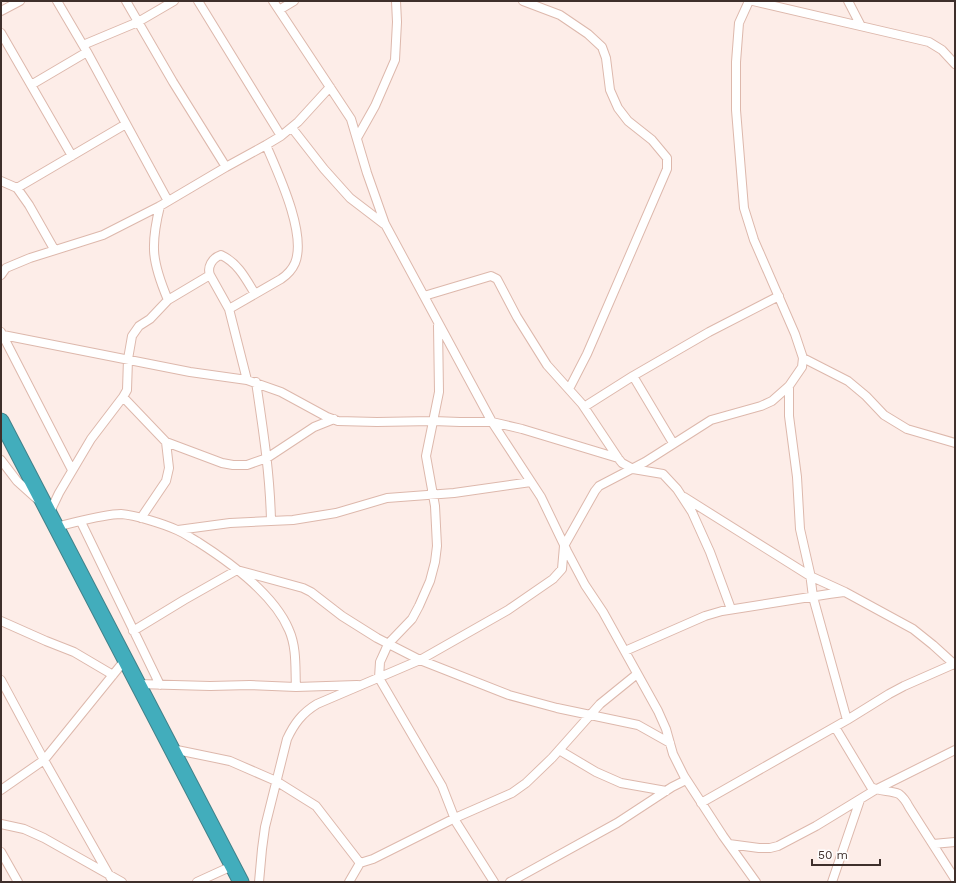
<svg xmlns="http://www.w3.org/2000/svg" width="956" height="883" font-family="'Work Sans',sans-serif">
<rect width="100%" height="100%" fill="#fdede8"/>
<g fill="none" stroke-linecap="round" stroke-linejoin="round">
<g stroke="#ddb8ac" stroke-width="10">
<path id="street" d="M 57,1 L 87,52 L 168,201
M 126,1 L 173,82 L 226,167
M 198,1 L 281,136
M 273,1 L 351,119 L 367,173 L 385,224 L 492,422 L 541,497 L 567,551 L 585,585 L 603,612 L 658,711 L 666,729 L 673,754 L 684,776 L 723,836 L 756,882
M 523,1 L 560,15 L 588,34 L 602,47 L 606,58 L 610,90 L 618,108 L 628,121 L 652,140 L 667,158 L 667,169 L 587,354 L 569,389
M 753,1 L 929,42 L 942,50 L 955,64
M 848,1 L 861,26
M 279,10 L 294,1
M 1,11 L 20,1
M 1,33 L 72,156
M 83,45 L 138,22 L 174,1
M 31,85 L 87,52
M 292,128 L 324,169 L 350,198 L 384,224
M 357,138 L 375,106 L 395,60 L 397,22 L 396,1
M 1,181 L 17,188 L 29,205 L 54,249
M 17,188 L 126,124
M 160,206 C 150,246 152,262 168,300
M 1,275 L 6,268 L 30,258 L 103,235 L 160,206 L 226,167 L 266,145 L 281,136 L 298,122 L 330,87
M 424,296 L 491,276 L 497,279 L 517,317 L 547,365 L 582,404 L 618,458 L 622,463 L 633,469 L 663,474 L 677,489 L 692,512 L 710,552 L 731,609
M 229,309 L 281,279 C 287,275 292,270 295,263 C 307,234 278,173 266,145
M 438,326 L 439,392 L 426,456 L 435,506 L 437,546 L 435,562 L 430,581 L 419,606 L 412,619 L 388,644 L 385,651 L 380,662 L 379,678 L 442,786 L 456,822 L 494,882
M 1,332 L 72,470
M 3,335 L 190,372 L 247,380 L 281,392 L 327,417 L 338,421 L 377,422 L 433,421 L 460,422 L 492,422 L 522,429 L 618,458
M 803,358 L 848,381 L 866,396 L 884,415 L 907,429 L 955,443
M 633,376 L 673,443
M 247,380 L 229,309 L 210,275 C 207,267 212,258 221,255 C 238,263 246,279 255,294
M 256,382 C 263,429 270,474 271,521
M 789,386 L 789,416 L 797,477 L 800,529 L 810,573 L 813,597 L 847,720
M 123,397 L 166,442 L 222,463 L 233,465 L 247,465 L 267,458 L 314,427 L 334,419
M 584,407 L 633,376 L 709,332 L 779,296
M 1,460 L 17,481 L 37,499
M 684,497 L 810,576 L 845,592 L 913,629 L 933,645 L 954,664 L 955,663
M 49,514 L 59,493 L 91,439 L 123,397 L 127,390 L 128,359 L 132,336 L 139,326 L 150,319 L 168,300 L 210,275
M 141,518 L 166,481 L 169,468 L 166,442
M 81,522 L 160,685
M 55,527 C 74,523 103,514 121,514 C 135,515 164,524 177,530 C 184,533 191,538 198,542 C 231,563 274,594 289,630 C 297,648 295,669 296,687
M 178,530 L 230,523 L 293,520 L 336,513 L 387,498 L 454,493 L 531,482
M 1,621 L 46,641 L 74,652 L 113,675
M 133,631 L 184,600 L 237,570 L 303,588 L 311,592 L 342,616 L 377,638 L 420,660 L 509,695 L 557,708 L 638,725 L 670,743
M 625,651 L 705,616 L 722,611 L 829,594 L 844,592
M 1,680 L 44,760 L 113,882
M 138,684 L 210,686 L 250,685 L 296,687 L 357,685
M 835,727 L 871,787 C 880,792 890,790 899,794 C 903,797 907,803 909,807 L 955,879
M 172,749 L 230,761 L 276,781 L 316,806 L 360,863
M 559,750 L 596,772 L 621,783 L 666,791
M 1,790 L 44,760 L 125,660
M 701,803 L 847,720 L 889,694 L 904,686 L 954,664 L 955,665
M 1,824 L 24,829 L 44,838 L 122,882
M 729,844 L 759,848 L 770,848 L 778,846 L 816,826 L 875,790 L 955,750
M 933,844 L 955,842
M 1,852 L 18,882
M 197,882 L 232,866
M 259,882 L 262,849 L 265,827 L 287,739 C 294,724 302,713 317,704 L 420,660 L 508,610 L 553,579 L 562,569 L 564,546 L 595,491 L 599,486 L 645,462 L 711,420 L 761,406 L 772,401 L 789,386 L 802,367 L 803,358 L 795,334 L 754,240 L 744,208 L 736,110 L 736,62 L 739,23 L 749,1
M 349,882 L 360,863 L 373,859 L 455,818 L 512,793 L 526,783 L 552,758 L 600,704 L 637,674
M 510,882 L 617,823 L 672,787 L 686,780
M 832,882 L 860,800"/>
</g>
<g stroke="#418189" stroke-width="17">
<path id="highway" d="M 1,421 L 241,882"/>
</g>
<use href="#street" stroke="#fff" stroke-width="8"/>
<use href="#highway" stroke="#42adbc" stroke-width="15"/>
</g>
<rect width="956" height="883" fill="none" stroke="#3e2f2b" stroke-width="4"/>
<path d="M812 859v6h68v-6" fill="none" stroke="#3e2f2b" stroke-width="2"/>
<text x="818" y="859" font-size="12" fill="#3e2f2b" stroke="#ffffff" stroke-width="3" paint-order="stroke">50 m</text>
</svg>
